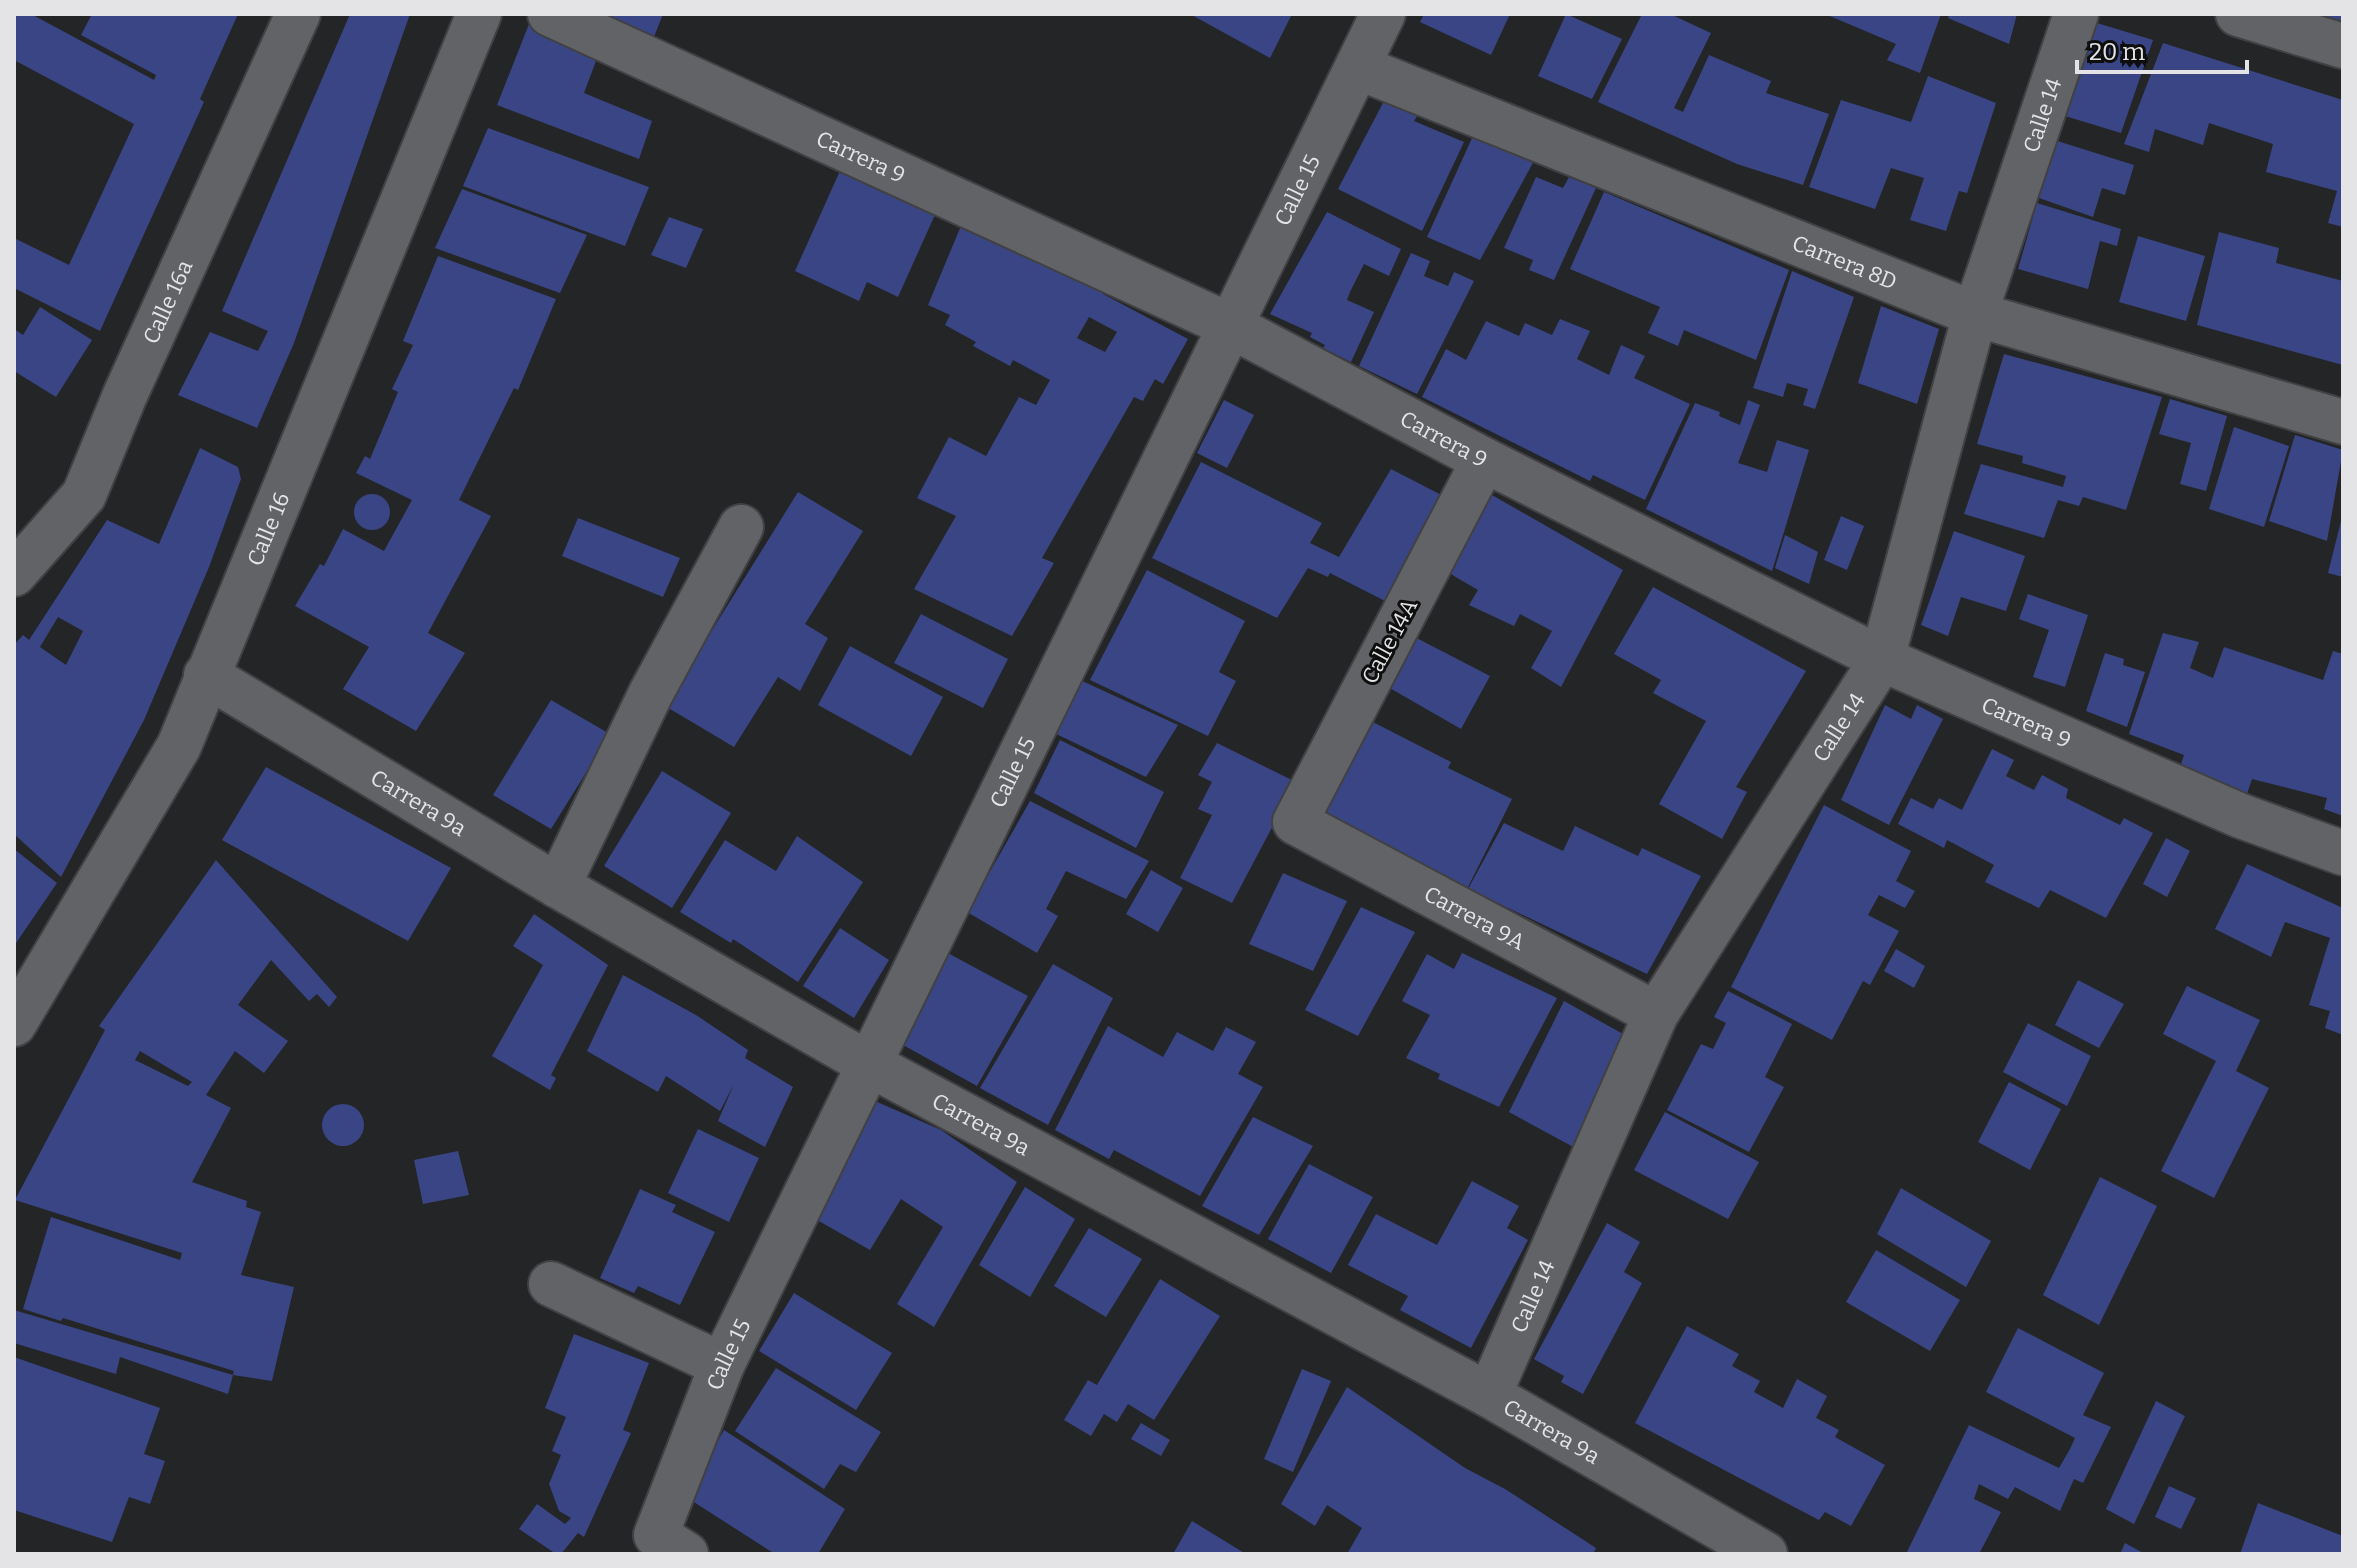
<svg xmlns="http://www.w3.org/2000/svg" width="2357" height="1568" font-family="Bitter,serif">
<rect width="100%" height="100%" fill="#242527"/>
<path fill="#3a4585" fill-rule="evenodd" d="M 14,14 L 31,14 L 154,80 L 156,75 L 81,35 L 92,14 L 238,14 L 200,99 L 204,102 L 100,331 L 14,288 L 14,238 L 69,265 L 134,124 L 14,60 Z
M 350,14 L 410,14 L 294,343 L 257,428 L 178,395 L 210,332 L 258,351 L 268,331 L 222,311 Z
M 580,14 L 663,14 L 652,42 Z
M 1190,14 L 1292,14 L 1270,58 Z
M 1424,14 L 1510,14 L 1491,55 L 1420,22 Z
M 1566,14 L 1622,39 L 1592,99 L 1538,76 Z
M 1642,14 L 1670,14 L 1711,33 L 1674,108 L 1683,112 L 1709,55 L 1771,81 L 1766,93 L 1829,114 L 1803,185 L 1737,164 L 1598,102 Z
M 1825,14 L 1941,14 L 1920,73 L 1887,60 L 1896,44 Z
M 1949,14 L 2017,14 L 2009,44 L 1948,18 Z
M 2312,14 L 2343,14 L 2343,26 Z
M 2097,23 L 2153,40 L 2121,133 L 2065,116 Z
M 529,24 L 599,53 L 584,93 L 652,121 L 639,159 L 497,105 Z
M 2163,43 L 2343,100 L 2343,227 L 2328,223 L 2337,191 L 2266,172 L 2273,144 L 2209,123 L 2203,145 L 2155,129 L 2149,152 L 2124,144 Z
M 1928,76 L 1996,103 L 1967,193 L 1959,191 L 1946,231 L 1910,220 L 1924,178 L 1891,168 L 1875,209 L 1809,187 L 1841,100 L 1911,122 Z
M 1385,99 L 1419,113 L 1414,121 L 1464,142 L 1422,231 L 1338,189 Z
M 488,128 L 649,187 L 625,246 L 463,186 Z
M 1473,136 L 1534,161 L 1480,260 L 1427,237 Z
M 2051,139 L 2134,165 L 2125,195 L 2102,188 L 2093,217 L 2039,198 Z
M 844,162 L 938,208 L 898,297 L 867,282 L 859,301 L 795,271 Z
M 1536,177 L 1563,188 L 1569,177 L 1596,188 L 1554,280 L 1529,270 L 1533,260 L 1504,248 Z
M 462,189 L 587,235 L 560,293 L 435,248 Z
M 1604,192 L 1789,270 L 1756,360 L 1684,330 L 1678,346 L 1648,333 L 1660,307 L 1570,269 Z
M 2037,203 L 2121,229 L 2117,246 L 2100,241 L 2088,289 L 2018,269 Z
M 1327,212 L 1401,249 L 1389,276 L 1364,264 L 1350,292 L 1347,300 L 1374,312 L 1351,362 L 1323,348 L 1325,345 L 1310,337 L 1312,333 L 1270,314 Z
M 669,217 L 703,229 L 686,268 L 651,255 Z
M 963,221 L 1105,291 L 1103,294 L 1188,339 L 1163,384 L 1155,379 L 1143,401 L 1134,397 L 1042,558 L 1054,563 L 1012,636 L 914,589 L 956,516 L 917,498 L 949,437 L 986,456 L 1019,397 L 1036,405 L 1050,380 L 1013,360 L 1010,366 L 973,346 L 976,342 L 945,325 L 950,315 L 928,305 ZM 1089,317 L 1117,332 L 1105,352 L 1077,338 Z
M 2219,232 L 2279,248 L 2276,263 L 2343,281 L 2343,365 L 2197,325 Z
M 2138,236 L 2205,256 L 2186,321 L 2119,302 Z
M 1411,253 L 1430,261 L 1424,276 L 1448,286 L 1454,272 L 1474,281 L 1417,394 L 1359,366 Z
M 438,256 L 556,299 L 518,390 L 514,388 L 459,500 L 491,516 L 428,633 L 465,653 L 416,731 L 343,689 L 369,647 L 295,606 L 320,564 L 324,566 L 343,529 L 384,551 L 412,500 L 356,473 L 365,456 L 370,459 L 398,392 L 392,389 L 413,345 L 403,341 Z
M 1792,271 L 1854,297 L 1815,409 L 1803,405 L 1808,389 L 1787,383 L 1783,397 L 1753,388 Z
M 1881,306 L 1939,329 L 1917,404 L 1858,383 Z
M 40,307 L 92,340 L 56,397 L 14,371 L 14,329 L 23,335 Z
M 1560,319 L 1590,331 L 1577,359 L 1609,375 L 1621,345 L 1645,356 L 1634,378 L 1690,404 L 1645,500 L 1593,475 L 1590,481 L 1422,397 L 1446,349 L 1466,360 L 1486,321 L 1519,336 L 1525,323 L 1552,335 Z
M 2004,354 L 2162,397 L 2126,510 L 2083,497 L 2079,506 L 2058,500 L 2044,538 L 1964,514 L 1981,464 L 2063,487 L 2066,476 L 2022,463 L 2023,456 L 1977,444 Z
M 2170,399 L 2227,416 L 2206,491 L 2180,484 L 2191,443 L 2159,434 Z
M 1224,400 L 1254,415 L 1227,468 L 1197,453 Z
M 1748,400 L 1760,405 L 1738,463 L 1767,472 L 1777,440 L 1809,450 L 1772,571 L 1646,509 L 1695,403 L 1720,412 L 1719,416 L 1740,425 Z
M 2234,427 L 2289,446 L 2264,527 L 2209,509 Z
M 2295,435 L 2343,450 L 2327,541 L 2269,521 Z
M 200,448 L 238,467 L 241,479 L 209,567 L 144,720 L 61,877 L 14,834 L 14,645 L 23,635 L 29,640 L 107,520 L 159,544 ZM 58,617 L 83,631 L 66,665 L 40,647 Z
M 1201,462 L 1322,523 L 1310,543 L 1339,557 L 1391,469 L 1453,501 L 1393,605 L 1330,573 L 1328,577 L 1308,568 L 1277,618 L 1152,558 Z
M 1485,491 L 1623,570 L 1561,687 L 1531,668 L 1552,631 L 1520,614 L 1514,626 L 1469,605 L 1478,590 L 1442,569 Z
M 798,492 L 863,531 L 805,624 L 828,638 L 800,691 L 778,677 L 734,747 L 665,706 Z
M354 512a18 18 0 1 1 36 0a18 18 0 1 1-36 0Z
M 1841,516 L 1864,526 L 1847,570 L 1824,560 Z
M 2342,517 L 2343,517 L 2343,577 L 2328,573 Z
M 578,518 L 680,558 L 663,597 L 562,556 Z
M 1954,531 L 2025,556 L 2006,611 L 1961,597 L 1948,636 L 1921,625 Z
M 1785,535 L 1818,552 L 1809,584 L 1775,568 Z
M 1147,570 L 1245,621 L 1219,672 L 1236,681 L 1208,736 L 1090,680 Z
M 1653,587 L 1806,671 L 1736,787 L 1747,792 L 1722,839 L 1659,804 L 1706,721 L 1653,693 L 1661,680 L 1614,654 Z
M 2028,594 L 2088,615 L 2065,687 L 2033,677 L 2049,630 L 2019,619 Z
M 921,614 L 1008,659 L 983,708 L 894,663 Z
M 1407,633 L 1490,676 L 1461,729 L 1381,683 Z
M 2163,633 L 2199,642 L 2190,668 L 2213,678 L 2224,647 L 2323,680 L 2333,651 L 2343,654 L 2343,816 L 2324,809 L 2327,798 L 2252,779 L 2247,794 L 2180,767 L 2184,755 L 2129,734 Z
M 850,646 L 943,697 L 911,756 L 818,705 Z
M 2105,653 L 2124,659 L 2123,665 L 2145,672 L 2127,727 L 2086,711 Z
M 1080,680 L 1178,725 L 1146,777 L 1050,731 Z
M 551,700 L 610,734 L 551,829 L 493,795 Z
M 1885,705 L 1911,719 L 1917,705 L 1943,719 L 1889,825 L 1841,800 Z
M 1363,717 L 1451,762 L 1448,768 L 1512,799 L 1467,889 L 1335,825 L 1337,818 L 1315,808 Z
M 1060,740 L 1164,792 L 1136,848 L 1034,793 Z
M 1217,743 L 1296,782 L 1232,903 L 1180,878 L 1212,815 L 1198,809 L 1212,782 L 1198,775 Z
M 1992,749 L 2014,760 L 2006,776 L 2034,790 L 2042,775 L 2068,789 L 2066,798 L 2120,825 L 2124,818 L 2153,833 L 2106,918 L 2050,890 L 2039,908 L 1985,882 L 1994,865 L 1947,840 L 1944,848 L 1898,824 L 1911,798 L 1933,809 L 1939,798 L 1962,810 Z
M 266,767 L 451,868 L 408,941 L 222,840 Z
M 662,771 L 731,813 L 672,908 L 604,866 Z
M 1030,801 L 1149,861 L 1126,899 L 1066,871 L 1046,909 L 1058,916 L 1037,953 L 967,912 Z
M 1824,805 L 1911,851 L 1896,881 L 1915,891 L 1905,908 L 1879,895 L 1868,915 L 1899,931 L 1870,985 L 1863,981 L 1832,1040 L 1731,987 Z
M 1504,823 L 1563,851 L 1575,826 L 1638,856 L 1642,848 L 1701,876 L 1647,974 L 1468,889 Z
M 797,836 L 863,882 L 798,982 L 733,939 L 731,943 L 680,912 L 725,840 L 776,871 Z
M 2166,838 L 2190,851 L 2167,897 L 2143,884 Z
M 14,849 L 57,883 L 14,946 Z
M 216,860 L 337,997 L 329,1007 L 317,994 L 309,1001 L 271,960 L 238,1005 L 288,1041 L 264,1073 L 235,1051 L 206,1095 L 231,1108 L 192,1182 L 247,1201 L 246,1207 L 261,1212 L 241,1275 L 294,1287 L 272,1381 L 233,1375 L 234,1371 L 63,1318 L 61,1321 L 23,1309 L 51,1217 L 180,1260 L 182,1253 L 15,1200 L 105,1030 L 99,1026 ZM 140,1051 L 192,1082 L 188,1086 L 135,1060 Z
M 2247,864 L 2343,908 L 2343,1035 L 2325,1028 L 2330,1011 L 2309,1005 L 2330,938 L 2285,922 L 2271,957 L 2215,929 Z
M 1151,870 L 1183,888 L 1158,932 L 1126,914 Z
M 1283,873 L 1347,901 L 1313,971 L 1249,944 Z
M 1361,907 L 1415,932 L 1358,1036 L 1305,1010 Z
M 534,914 L 608,965 L 551,1075 L 556,1078 L 550,1090 L 492,1056 L 543,965 L 513,946 Z
M 840,928 L 889,960 L 854,1018 L 803,986 Z
M 1896,949 L 1925,966 L 1914,988 L 1884,971 Z
M 944,951 L 1028,996 L 977,1086 L 894,1040 Z
M 1462,953 L 1557,998 L 1499,1107 L 1438,1079 L 1440,1074 L 1406,1058 L 1430,1015 L 1402,1001 L 1427,954 L 1454,969 Z
M 1053,964 L 1113,998 L 1048,1125 L 980,1088 Z
M 623,975 L 696,1015 L 748,1050 L 745,1058 L 793,1087 L 765,1147 L 718,1121 L 734,1084 L 720,1111 L 666,1076 L 658,1092 L 587,1051 Z
M 2078,980 L 2124,1004 L 2099,1048 L 2055,1025 Z
M 2187,986 L 2260,1020 L 2236,1071 L 2269,1088 L 2214,1198 L 2161,1171 L 2216,1061 L 2163,1034 Z
M 1728,991 L 1792,1024 L 1765,1077 L 1784,1087 L 1749,1152 L 1667,1110 L 1701,1044 L 1713,1049 L 1726,1023 L 1714,1017 Z
M 1564,1001 L 1632,1039 L 1577,1149 L 1509,1112 Z
M 2028,1023 L 2091,1056 L 2067,1106 L 2003,1072 Z
M 1108,1026 L 1163,1057 L 1177,1032 L 1213,1051 L 1226,1027 L 1256,1042 L 1238,1074 L 1263,1087 L 1200,1196 L 1114,1150 L 1109,1159 L 1055,1130 Z
M 2009,1082 L 2061,1109 L 2030,1170 L 1978,1142 Z
M 875,1101 L 941,1130 L 1017,1182 L 934,1327 L 897,1304 L 943,1227 L 901,1199 L 870,1250 L 817,1220 Z
M322 1125a21 21 0 1 1 42 0a21 21 0 1 1-42 0Z
M 1665,1112 L 1759,1162 L 1728,1219 L 1634,1170 Z
M 1253,1117 L 1313,1146 L 1259,1235 L 1202,1206 Z
M 698,1129 L 759,1158 L 729,1222 L 668,1193 Z
M 458,1151 L 469,1195 L 423,1204 L 414,1160 Z
M 1309,1164 L 1373,1197 L 1331,1273 L 1268,1239 Z
M 2100,1177 L 2157,1206 L 2099,1325 L 2043,1295 Z
M 1472,1181 L 1519,1206 L 1507,1228 L 1528,1240 L 1471,1348 L 1400,1310 L 1408,1296 L 1348,1265 L 1376,1214 L 1437,1245 Z
M 1025,1187 L 1075,1219 L 1030,1297 L 979,1265 Z
M 1901,1188 L 1991,1241 L 1966,1287 L 1877,1234 Z
M 640,1189 L 676,1205 L 672,1212 L 715,1232 L 680,1305 L 638,1286 L 634,1293 L 600,1278 Z
M 1607,1223 L 1640,1242 L 1624,1272 L 1642,1283 L 1583,1394 L 1561,1382 L 1564,1376 L 1534,1359 Z
M 1089,1228 L 1142,1259 L 1106,1317 L 1054,1286 Z
M 1876,1250 L 1960,1300 L 1930,1351 L 1846,1302 Z
M 1160,1279 L 1220,1316 L 1154,1420 L 1128,1404 L 1117,1422 L 1104,1414 L 1091,1436 L 1064,1420 L 1088,1380 L 1097,1385 Z
M 794,1293 L 892,1353 L 856,1410 L 759,1351 Z
M 14,1310 L 233,1375 L 228,1394 L 120,1357 L 116,1374 L 14,1343 Z
M 1687,1326 L 1739,1354 L 1732,1366 L 1760,1381 L 1754,1392 L 1783,1408 L 1797,1379 L 1827,1396 L 1816,1418 L 1839,1430 L 1835,1437 L 1885,1465 L 1851,1526 L 1825,1512 L 1819,1520 L 1635,1423 Z
M 2018,1328 L 2104,1373 L 2083,1415 L 2111,1427 L 2083,1483 L 2074,1479 L 2060,1511 L 2015,1487 L 2008,1499 L 1979,1484 L 1974,1499 L 2001,1512 L 1979,1554 L 1906,1554 L 1969,1425 L 2059,1468 L 2070,1449 L 2075,1438 L 1986,1392 Z
M 574,1334 L 649,1363 L 623,1430 L 631,1433 L 584,1537 L 578,1533 L 561,1554 L 556,1554 L 519,1529 L 537,1504 L 565,1524 L 571,1518 L 559,1511 L 549,1484 L 561,1455 L 552,1451 L 566,1417 L 545,1408 Z
M 14,1357 L 160,1408 L 144,1454 L 165,1461 L 150,1504 L 129,1497 L 112,1542 L 14,1510 Z
M 776,1368 L 881,1432 L 856,1472 L 840,1464 L 824,1489 L 735,1431 Z
M 1302,1369 L 1331,1381 L 1293,1472 L 1264,1459 Z
M 1347,1387 L 1465,1468 L 1505,1489 L 1596,1548 L 1593,1554 L 1347,1554 L 1362,1528 L 1327,1505 L 1315,1526 L 1281,1504 Z
M 2156,1401 L 2185,1416 L 2134,1524 L 2106,1509 Z
M 1141,1423 L 1170,1440 L 1161,1456 L 1131,1439 Z
M 724,1430 L 845,1509 L 818,1554 L 775,1554 L 686,1497 Z
M 2169,1486 L 2196,1498 L 2181,1529 L 2155,1517 Z
M 2258,1503 L 2343,1536 L 2343,1554 L 2240,1554 Z
M 1192,1521 L 1246,1554 L 1173,1554 Z
M 2125,1543 L 2145,1554 L 2120,1554 Z"/>
<g fill="none" stroke-linecap="round" stroke-linejoin="round">
<g stroke="#414143" stroke-width="48">
<g id="minor">
<path id="s1" d="M 550,14 L 1231,326 L 1484,460 L 1882,659 L 2241,816 L 2343,853"/>
<path d="M 2238,14 L 2343,46"/>
<path id="s2" d="M 1360,68 L 1975,314 L 2343,422"/>
<path id="s3" d="M 1484,460 L 1295,822 L 1656,1014"/>
<path id="s4" d="M 206,675 L 558,886 L 867,1063 L 1489,1395 L 1765,1554"/>
<path d="M 558,886 L 651,693 L 741,527"/>
<path d="M 551,1284 L 722,1365"/>
<path id="s5" d="M 1489,1395 L 1656,1014 L 1882,659 L 1975,314 L 2076,14"/>
<path id="s6" d="M 686,1554 L 656,1535 L 722,1365 L 1383,14"/>
</g>
</g>
<g stroke="#414143" stroke-width="48">
<g id="secondary">
<path id="s7" d="M 14,574 L 84,495 L 125,395 L 298,14"/>
<path id="s8" d="M 14,1024 L 179,746 L 479,14"/>
</g>
</g>
<use href="#minor" stroke="#626366" stroke-width="44"/>
<use href="#secondary" stroke="#626366" stroke-width="44"/>
</g>
<g text-anchor="middle" stroke-width="6" stroke-linejoin="round" paint-order="stroke">
<g font-size="22" fill="#e4e4e6" stroke="#0e0e0f">
<text dy="8" stroke="none"><textPath href="#s5" startOffset="1404">Calle 14</textPath></text>
<text dy="8" stroke="none"><textPath href="#s1" startOffset="342">Carrera 9</textPath></text>
<text dy="8" stroke="none"><textPath href="#s6" startOffset="1526">Calle 15</textPath></text>
<text dy="8" stroke="none"><textPath href="#s2" startOffset="522">Carrera 8D</textPath></text>
<text dy="8" stroke="none"><textPath href="#s7" startOffset="316">Calle 16a</textPath></text>
<text dy="8" stroke="none"><textPath href="#s1" startOffset="990">Carrera 9</textPath></text>
<text dy="8" stroke="none"><textPath href="#s8" startOffset="558">Calle 16</textPath></text>
<text transform="translate(1389 641) rotate(-62)" y="8">Calle 14A</text>
<text dy="8" stroke="none"><textPath href="#s1" startOffset="1638">Carrera 9</textPath></text>
<text dy="8" stroke="none"><textPath href="#s5" startOffset="756">Calle 14</textPath></text>
<text dy="8" stroke="none"><textPath href="#s6" startOffset="878">Calle 15</textPath></text>
<text dy="8" stroke="none"><textPath href="#s4" startOffset="248">Carrera 9a</textPath></text>
<text dy="8" stroke="none"><textPath href="#s3" startOffset="612">Carrera 9A</textPath></text>
<text dy="8" stroke="none"><textPath href="#s4" startOffset="896">Carrera 9a</textPath></text>
<text dy="8" stroke="none"><textPath href="#s5" startOffset="108">Calle 14</textPath></text>
<text dy="8" stroke="none"><textPath href="#s6" startOffset="230">Calle 15</textPath></text>
<text dy="8" stroke="none"><textPath href="#s4" startOffset="1544">Carrera 9a</textPath></text>
</g>
</g>
<rect width="2357" height="1568" fill="none" stroke="#e4e4e6" stroke-width="32"/>
<path d="M2077 60v12h170v-12" fill="none" stroke="#e4e4e6" stroke-width="4"/>
<text x="2089" y="60" font-size="24" fill="#e4e4e6" stroke="#0e0e0f" stroke-width="6" paint-order="stroke">20 m</text>
</svg>
